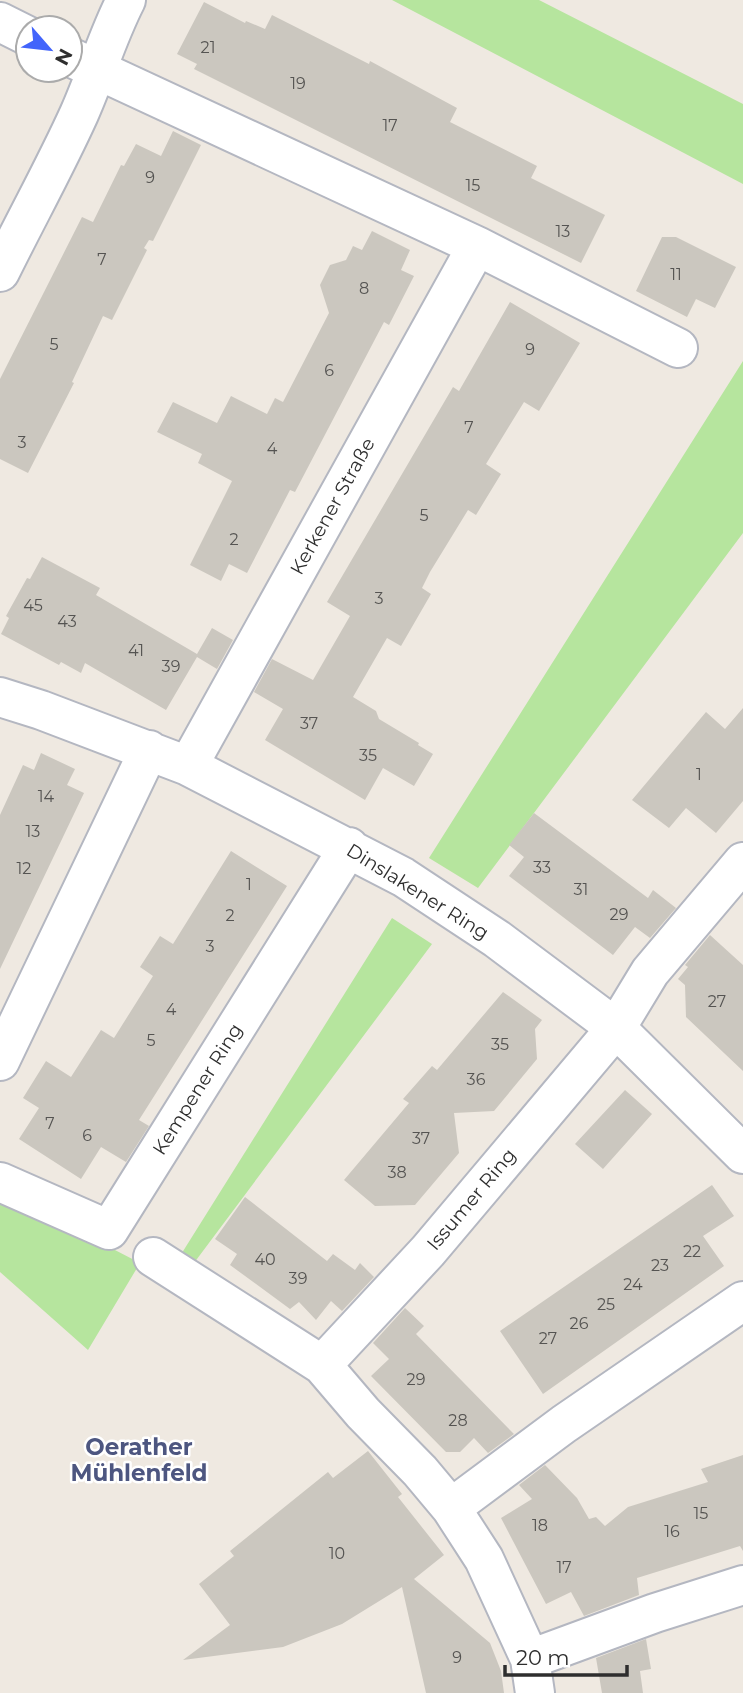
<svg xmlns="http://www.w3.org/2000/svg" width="743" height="1693" font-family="Montserrat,sans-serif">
<rect width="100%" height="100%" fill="#efe9e1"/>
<path fill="#b6e59e" d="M 392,0 L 539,0 L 743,104 L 743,184 Z
M 743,361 L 743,533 L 478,888 L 429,858 Z
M 392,918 L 432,944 L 194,1263 L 180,1256 Z
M 0,1193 L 32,1207 L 140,1263 L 88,1350 L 0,1272 Z"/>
<path fill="#cbc7bf" d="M 204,2 L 245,23 L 246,21 L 265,29 L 272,15 L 369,64 L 370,61 L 457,108 L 450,122 L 537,166 L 531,178 L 605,215 L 581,263 L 194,69 L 197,64 L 177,54 Z
M 173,131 L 201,145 L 153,241 L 149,240 L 144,248 L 147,250 L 112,320 L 103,316 L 72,382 L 74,383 L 28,473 L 0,459 L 0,379 L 82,217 L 93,222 L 121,165 L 124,166 L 136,144 L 161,156 Z
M 372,231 L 410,250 L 401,270 L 414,276 L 389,325 L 384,322 L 295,492 L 290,490 L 247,573 L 229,564 L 221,581 L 190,565 L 232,481 L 198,463 L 202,454 L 157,432 L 173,402 L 217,423 L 231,396 L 267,414 L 275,398 L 283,402 L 329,313 L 320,285 L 330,265 L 346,260 L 353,246 L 362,250 Z
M 662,237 L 676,237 L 736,267 L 715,308 L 696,299 L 687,317 L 636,291 Z
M 510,302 L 580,343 L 539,411 L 524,402 L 486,464 L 501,474 L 476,515 L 468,510 L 430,572 L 422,588 L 431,594 L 401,646 L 387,638 L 353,697 L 376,711 L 379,719 L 419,743 L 418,745 L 433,754 L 414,786 L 383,768 L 365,800 L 265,740 L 283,709 L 254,692 L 272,659 L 313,680 L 350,616 L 327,602 L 453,387 L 459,391 Z
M 42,557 L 100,588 L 96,595 L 197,654 L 212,628 L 233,640 L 217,669 L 197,657 L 166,710 L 85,663 L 81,673 L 61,662 L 59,665 L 1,634 L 9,618 L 6,616 L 27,578 L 30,579 Z
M 743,708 L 743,801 L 716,833 L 686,808 L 669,828 L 632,800 L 706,712 L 725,729 Z
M 41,753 L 75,769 L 67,785 L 84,793 L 0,969 L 0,815 L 23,765 L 34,770 Z
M 534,813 L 648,898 L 653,890 L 676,908 L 650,938 L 635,927 L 613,955 L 509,876 L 524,857 L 509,845 Z
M 231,851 L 287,886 L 139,1120 L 149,1126 L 126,1162 L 101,1147 L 81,1179 L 19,1139 L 39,1108 L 23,1098 L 46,1061 L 71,1077 L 101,1030 L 114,1038 L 153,976 L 140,967 L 160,936 L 173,944 Z
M 710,935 L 743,965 L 743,1071 L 686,1017 L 685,985 L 678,979 L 688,967 L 685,965 Z
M 503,992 L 542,1020 L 535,1029 L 537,1059 L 494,1111 L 454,1113 L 459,1153 L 415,1205 L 375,1206 L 344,1180 L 409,1103 L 403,1099 L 432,1066 L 437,1070 Z
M 625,1090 L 652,1114 L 603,1169 L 575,1144 Z
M 712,1185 L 734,1216 L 703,1236 L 724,1266 L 543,1394 L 500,1331 Z
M 245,1197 L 327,1261 L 333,1254 L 355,1270 L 360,1263 L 374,1277 L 342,1311 L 331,1301 L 316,1320 L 299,1302 L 290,1309 L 230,1265 L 237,1254 L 215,1239 Z
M 405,1308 L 424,1326 L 416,1334 L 514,1434 L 488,1453 L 474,1438 L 460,1452 L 446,1452 L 371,1376 L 389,1359 L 373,1343 Z
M 368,1451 L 402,1494 L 398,1497 L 444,1555 L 414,1579 L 490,1643 L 501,1671 L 504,1693 L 426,1693 L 402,1587 L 342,1624 L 283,1647 L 183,1660 L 230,1625 L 199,1584 L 234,1556 L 230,1551 L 328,1472 L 333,1478 Z
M 743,1455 L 743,1551 L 740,1546 L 637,1578 L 639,1595 L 584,1616 L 571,1592 L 546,1604 L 501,1518 L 532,1499 L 519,1485 L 545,1465 L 577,1498 L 589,1519 L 596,1517 L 605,1526 L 628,1507 L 708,1482 L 701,1469 Z
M 646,1639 L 651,1669 L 640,1671 L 643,1693 L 602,1693 L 596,1658 Z"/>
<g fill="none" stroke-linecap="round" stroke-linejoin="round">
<g stroke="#b4b7c1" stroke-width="42">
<path id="street" d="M 0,22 L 28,36
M 70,57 L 477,246 L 188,766
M 477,246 L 678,348
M 0,272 C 26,219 55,167 79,114 C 96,76 107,37 126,0
M 0,697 L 41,710 L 188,766 L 403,877 L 497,939 L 616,1028 L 743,1154
M 0,1061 L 149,750
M 0,1182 L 109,1230 L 349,847
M 153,1257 L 322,1365 L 363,1413 L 420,1471 L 451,1508 L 484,1559 L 530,1659 L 535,1693
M 322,1365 L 428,1251 L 616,1028 L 650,972 L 743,862
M 451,1508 L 564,1424 L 743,1301
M 530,1659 L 655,1613 L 743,1585"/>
</g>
<use href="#street" stroke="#fff" stroke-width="38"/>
</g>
<g text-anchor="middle" stroke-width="5" stroke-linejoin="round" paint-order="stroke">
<g font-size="16" fill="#555452">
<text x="208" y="53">21</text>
<text x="298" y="89">19</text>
<text x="390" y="131">17</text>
<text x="150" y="183">9</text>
<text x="473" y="191">15</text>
<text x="563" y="237">13</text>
<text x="102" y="265">7</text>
<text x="676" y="280">11</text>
<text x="364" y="294">8</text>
<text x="54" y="350">5</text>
<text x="530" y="355">9</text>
<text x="329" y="376">6</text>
<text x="469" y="433">7</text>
<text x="22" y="448">3</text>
<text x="272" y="454">4</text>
<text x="424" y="521">5</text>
<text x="234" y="545">2</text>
<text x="379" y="604">3</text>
<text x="33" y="611">45</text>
<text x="67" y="627">43</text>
<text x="136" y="656">41</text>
<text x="171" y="672">39</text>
<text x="309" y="729">37</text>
<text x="368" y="761">35</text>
<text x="699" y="780">1</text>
<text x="46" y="802">14</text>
<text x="33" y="837">13</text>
<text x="542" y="873">33</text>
<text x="24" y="874">12</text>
<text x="249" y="890">1</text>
<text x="581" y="895">31</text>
<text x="619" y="920">29</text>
<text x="230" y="921">2</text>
<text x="210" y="952">3</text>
<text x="717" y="1007">27</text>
<text x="171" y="1015">4</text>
<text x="151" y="1046">5</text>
<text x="500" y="1050">35</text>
<text x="476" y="1085">36</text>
<text x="50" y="1129">7</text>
<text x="87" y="1141">6</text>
<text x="421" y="1144">37</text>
<text x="397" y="1178">38</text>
<text x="692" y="1257">22</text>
<text x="265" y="1265">40</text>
<text x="660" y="1271">23</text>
<text x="298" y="1284">39</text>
<text x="633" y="1290">24</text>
<text x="606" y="1310">25</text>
<text x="579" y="1329">26</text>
<text x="548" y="1344">27</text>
<text x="416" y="1385">29</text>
<text x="458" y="1426">28</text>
<text x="701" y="1519">15</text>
<text x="540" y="1531">18</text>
<text x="672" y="1537">16</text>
<text x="337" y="1559">10</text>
<text x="564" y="1573">17</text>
<text x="457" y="1663">9</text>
</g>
<g font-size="19" fill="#2e2e2e" stroke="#fff">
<text transform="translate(332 506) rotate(-61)" y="7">Kerkener Straße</text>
<text transform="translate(418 891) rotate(32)" y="7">Dinslakener Ring</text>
<text transform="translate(197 1089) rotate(-58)" y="7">Kempener Ring</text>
<text transform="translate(471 1199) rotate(-50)" y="7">Issumer Ring</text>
</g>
<g font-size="23" font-weight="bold" fill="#4d5680" stroke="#fff">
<text x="139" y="1455">Oerather<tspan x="139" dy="26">Mühlenfeld</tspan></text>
</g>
</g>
<g transform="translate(49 49) rotate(118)"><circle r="33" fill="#ffffff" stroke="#ababab" stroke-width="2"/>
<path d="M0-5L12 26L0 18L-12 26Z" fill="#4264fb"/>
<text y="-10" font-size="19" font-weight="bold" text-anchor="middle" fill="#2e2e2e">N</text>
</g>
<path d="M505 1665v10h122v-10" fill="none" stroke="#2e2e2e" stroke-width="3.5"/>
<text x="516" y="1665" font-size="21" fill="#2e2e2e" stroke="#ffffff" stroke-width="5" paint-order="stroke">20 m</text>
</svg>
